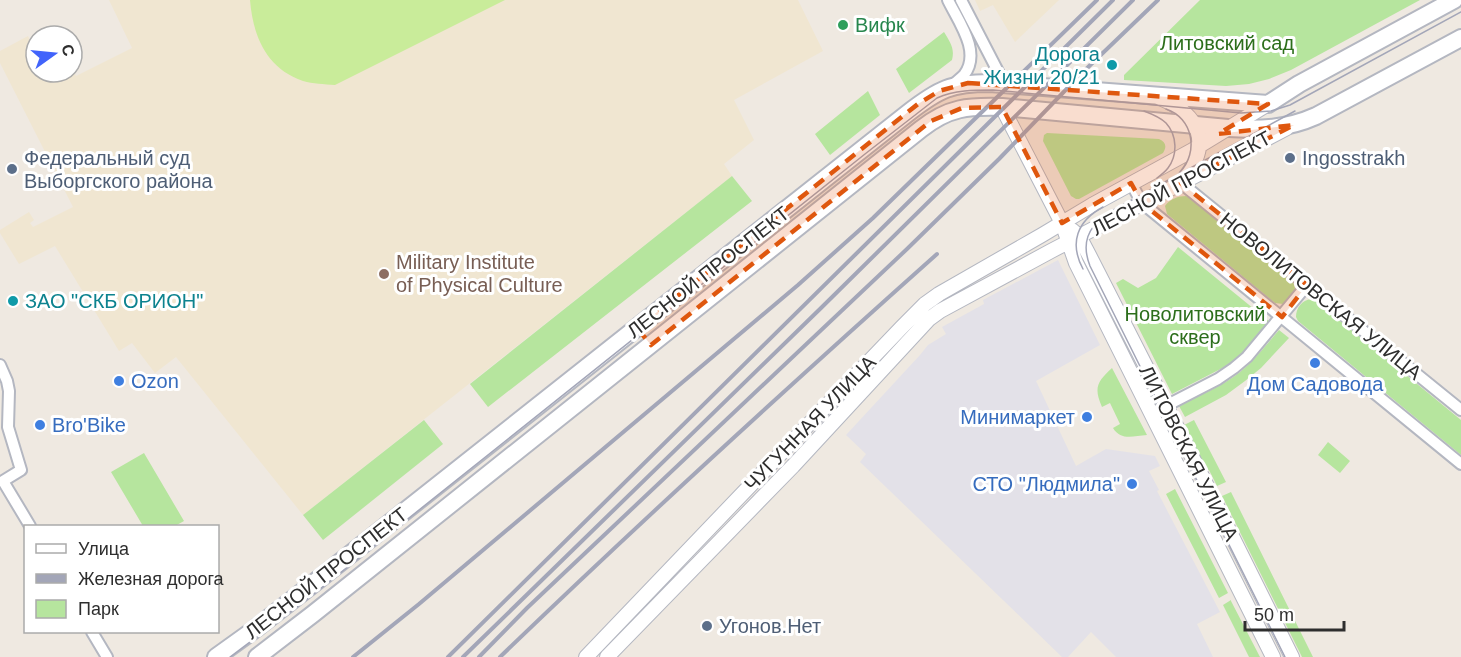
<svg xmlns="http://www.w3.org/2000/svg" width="1461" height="657" font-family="Arial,sans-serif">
<rect width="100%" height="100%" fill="#efe9e1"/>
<path fill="#e3e1e8" d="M 1058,260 L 1100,345 L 1036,381 L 1076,466 L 1106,449 L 1155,456 L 1160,466 L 1149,471 L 1159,490 L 1157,491 L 1220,612 L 1197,624 L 1213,657 L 1116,657 L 1091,632 L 1068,657 L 1062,657 L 860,462 L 866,454 L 846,435 L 920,355 L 928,345 L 946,334 L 942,327 L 984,304 L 983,300 Z"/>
<path fill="#f0e6d1" d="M 109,0 L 798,0 L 823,51 L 734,100 L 754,140 L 724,164 L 732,176 L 303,515 L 176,357 L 155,373 L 132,343 L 119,351 L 55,246 L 19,264 L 0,233 L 0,230 L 29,212 L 34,220 L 30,223 L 33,227 L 73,207 L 0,63 L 0,51 L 28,36 L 33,46 L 36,45 L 36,72 L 72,72 L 72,68 L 76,76 L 132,48 Z
M 975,0 L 1059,0 L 1015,42 L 993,5 L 980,11 Z"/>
<path fill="#b6e59e" d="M 1200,0 L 1420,0 L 1291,70 L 1269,79 L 1249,84 L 1226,86 L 1124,80 L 1124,75 Z
M 944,32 C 950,42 955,48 952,60 L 909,93 L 896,69 Z
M 868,91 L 880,115 L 830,155 L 815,134 Z
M 1047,133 L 1159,139 C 1166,142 1167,147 1163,153 L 1079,199 L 1076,199 L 1071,196 L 1043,141 L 1044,135 Z
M 732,176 L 752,201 L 488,407 L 470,384 Z
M 1186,196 L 1190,198 L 1292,281 C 1299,291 1293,299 1283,304 L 1275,303 L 1167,214 L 1165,206 C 1170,199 1178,196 1186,196 Z
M 1178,247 L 1270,322 L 1236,361 L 1172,394 L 1116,283 L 1123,279 L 1138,288 L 1156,278 Z
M 1311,299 L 1316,301 L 1461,420 L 1461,455 L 1298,321 L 1296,317 C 1296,308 1302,300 1311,299 Z
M 1279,330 L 1289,338 L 1261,368 L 1245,381 L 1226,395 L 1185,417 L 1179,406 C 1199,395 1223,386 1240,372 C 1255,360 1267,344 1279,330 Z
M 1112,368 L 1147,435 C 1133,436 1121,441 1113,428 L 1120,424 L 1110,403 L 1102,407 C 1093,387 1098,381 1112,368 Z
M 424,420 L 443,444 L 323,540 L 303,515 Z
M 1194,420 L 1226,482 L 1217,486 L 1209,470 L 1205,470 L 1182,426 Z
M 1328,442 L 1350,461 L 1340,473 L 1318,455 Z
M 144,453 L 184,521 L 175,526 L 143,526 L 111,472 Z
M 1175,489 L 1228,593 L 1219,598 L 1166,494 Z
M 1231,492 L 1313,657 L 1302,657 L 1222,496 Z
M 1231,600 L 1231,601 L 1260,657 L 1249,657 L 1223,605 Z"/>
<path fill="#c9ec9a" d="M 250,0 L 505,0 L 335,85 C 324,84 313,84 303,81 C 266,68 253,36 250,0 Z"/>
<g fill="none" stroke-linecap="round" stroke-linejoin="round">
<g stroke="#b4b7c1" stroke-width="14">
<path id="minor" d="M 948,0 C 958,21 982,52 964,75 C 961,78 957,81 954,84
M 961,0 L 1005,85
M 1131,183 L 1142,203 L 1461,464
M 1181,183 L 1461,410
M 0,365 L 7,381 L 9,391 L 8,427 L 21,470 L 3,481 L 30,526
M 1152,413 L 1218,379 L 1234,368 L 1247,357 L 1307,285
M 92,632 L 107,657"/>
</g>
<g stroke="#b4b7c1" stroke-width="16">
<path id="tertiary" d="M 1160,98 C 1200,115 1212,143 1184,179
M 1002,107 L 1062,223 L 1076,263 L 1273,657
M 1072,230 L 1079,236 L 1089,255 L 1212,496 L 1292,657
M 586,657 L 902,327 L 925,304 L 939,294 L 1042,235 L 1092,205 L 1191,151 L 1268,104
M 607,657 L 793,466 L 929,319 L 940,311 L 1051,251 L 1287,128"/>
</g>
<g stroke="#b4b7c1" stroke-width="20">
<path id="secondary" d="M 216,657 L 255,629 L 314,583 L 908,113 C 939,89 951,83 990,83 L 1268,104 L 1299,84 L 1454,0
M 257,657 L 313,614 L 921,129 C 949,107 968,106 1002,107 L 1228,128 C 1260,130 1287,129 1316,116 L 1461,38"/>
</g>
<use href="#minor" stroke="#fff" stroke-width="10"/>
<use href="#tertiary" stroke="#fff" stroke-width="14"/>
<use href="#secondary" stroke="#fff" stroke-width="16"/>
<path stroke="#a3a6b8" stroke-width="1.5" d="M 1166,109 C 1193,118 1199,152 1180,172
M 1144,111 C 1152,114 1160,117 1166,123 C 1177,135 1178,155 1168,168 C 1165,172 1161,175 1157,178
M 1083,269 C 1069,243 1077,221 1103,207
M 230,657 L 310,597 L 865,154 L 937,98 C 955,90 974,90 993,90 L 1241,113 L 1271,111 L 1290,105 L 1461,12
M 1285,657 L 1090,266 C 1081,243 1088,228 1106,214 L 1295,111"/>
<path stroke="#a3a6b8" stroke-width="4" d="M 353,657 L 419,604 L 798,285 L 873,218 L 1097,0
M 448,657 L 1113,0
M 463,657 L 821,308 L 1133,0
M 479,657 L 527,608 L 907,249 L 999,159 L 1083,72 L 1158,0
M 500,657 C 643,519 789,386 937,254"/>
</g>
<path fill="#df570e" fill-opacity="0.2" stroke="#df570e" stroke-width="4.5" stroke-dasharray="12 8" stroke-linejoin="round" d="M 968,83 L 1268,104 L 1218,134 L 1294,125 L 1181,183 L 1307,285 L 1282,317 L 1142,203 L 1131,183 L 1062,223 L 1002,107 L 962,108 L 931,121 L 651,345 L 637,328 L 918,104 L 939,91 Z"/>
<circle fill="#2e9e5b" stroke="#fff" stroke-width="2" cx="843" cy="25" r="6"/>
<g fill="#0f9aa8" stroke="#fff" stroke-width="2">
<circle cx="1112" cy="65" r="6"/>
<circle cx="13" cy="301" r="6"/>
</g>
<g fill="#5c6f8a" stroke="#fff" stroke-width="2">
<circle cx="1290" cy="158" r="6"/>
<circle cx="12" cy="169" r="6"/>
<circle cx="707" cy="626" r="6"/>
</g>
<circle fill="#8d6e63" stroke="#fff" stroke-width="2" cx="384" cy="274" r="6"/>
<g fill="#3f7fe0" stroke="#fff" stroke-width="2">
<circle cx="1315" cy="363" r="6"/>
<circle cx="119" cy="381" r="6"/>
<circle cx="1087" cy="417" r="6"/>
<circle cx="40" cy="425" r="6"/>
<circle cx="1132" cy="484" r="6"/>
</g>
<g text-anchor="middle" stroke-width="6" stroke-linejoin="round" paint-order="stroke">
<g font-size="20" fill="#27864d" stroke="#fff" text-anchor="start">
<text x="855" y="32">Вифк</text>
</g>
<g font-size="20" fill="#2c6e1b" stroke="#fff">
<text x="1227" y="50">Литовский сад</text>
<text x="1195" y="321">Новолитовский<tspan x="1195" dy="23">сквер</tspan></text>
</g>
<g font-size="20" fill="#0d838f" stroke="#fff" text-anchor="end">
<text x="1100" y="61">Дорога<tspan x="1100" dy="23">Жизни 20/21</tspan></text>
<text x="25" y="308" text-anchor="start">ЗАО "СКБ ОРИОН"</text>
</g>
<g font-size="20" fill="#4e5e75" stroke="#fff" text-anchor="start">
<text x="24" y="165">Федеральный суд<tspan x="24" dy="23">Выборгского района</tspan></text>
<text x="1302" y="165">Ingosstrakh</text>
<text x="719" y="633">Угонов.Нет</text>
</g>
<g font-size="20" fill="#2e2e2e" stroke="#fff">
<text transform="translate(1181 183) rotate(-28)" y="7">ЛЕСНОЙ ПРОСПЕКТ</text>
<text transform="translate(708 272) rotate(-38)" y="7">ЛЕСНОЙ ПРОСПЕКТ</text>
<text transform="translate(1321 296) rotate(39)" y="7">НОВОЛИТОВСКАЯ УЛИЦА</text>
<text transform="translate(810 423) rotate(-46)" y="7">ЧУГУННАЯ УЛИЦА</text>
<text transform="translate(1189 453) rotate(63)" y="7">ЛИТОВСКАЯ УЛИЦА</text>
<text transform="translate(326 573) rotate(-38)" y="7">ЛЕСНОЙ ПРОСПЕКТ</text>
</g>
<g font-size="20" fill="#785e54" stroke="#fff" text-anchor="start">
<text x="396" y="269">Military Institute<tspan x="396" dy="23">of Physical Culture</tspan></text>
</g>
<g font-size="20" fill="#366cbe" stroke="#fff" text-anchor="start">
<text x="131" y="388">Ozon</text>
<text x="1315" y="391" text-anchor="middle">Дом Садовода</text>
<text x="1075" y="424" text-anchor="end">Минимаркет</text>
<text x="52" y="432">Bro'Bike</text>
<text x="1120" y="491" text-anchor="end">СТО "Людмила"</text>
</g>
</g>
<rect x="24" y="525" width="195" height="108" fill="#ffffff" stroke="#ababab" stroke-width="1.5"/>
<rect x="36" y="544" width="30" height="9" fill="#ffffff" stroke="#ababab" stroke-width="1.5"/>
<text x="78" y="555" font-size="18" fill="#2e2e2e">Улица</text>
<rect x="36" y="574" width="30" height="9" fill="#a3a6b8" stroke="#ababab" stroke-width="1.5"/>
<text x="78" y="585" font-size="18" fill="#2e2e2e">Железная дорога</text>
<rect x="36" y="600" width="30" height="18" fill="#b6e59e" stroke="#ababab" stroke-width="1.5"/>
<text x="78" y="615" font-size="18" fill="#2e2e2e">Парк</text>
<g transform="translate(54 54) rotate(75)"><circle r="28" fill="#ffffff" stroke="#ababab" stroke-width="1.5"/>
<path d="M0-4.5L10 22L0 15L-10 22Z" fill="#4264fb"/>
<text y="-9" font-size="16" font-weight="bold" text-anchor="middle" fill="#2e2e2e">С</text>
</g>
<path d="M1245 621v9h99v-9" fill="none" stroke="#2e2e2e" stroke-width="3"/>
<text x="1254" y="621" font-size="18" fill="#2e2e2e" stroke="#ffffff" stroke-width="4.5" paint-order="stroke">50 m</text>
</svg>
